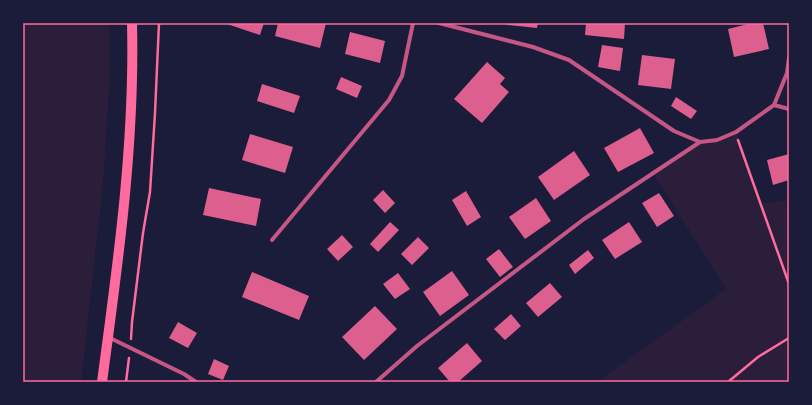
<svg xmlns="http://www.w3.org/2000/svg" width="812" height="405" font-family="Karla,sans-serif">
<rect width="100%" height="100%" fill="#1b1b3a"/>
<path fill="#2a1e3b" d="M 23,23 L 109,23 L 110,74 L 103,183 L 81,382 L 23,382 Z
M 736,132 L 761,204 L 789,200 L 789,382 L 597,382 L 726,289 L 653,173 L 700,142 L 717,140 Z"/>
<path fill="#dd5f8e" d="M 227,23 L 264,23 L 260,35 L 227,24 Z
M 278,23 L 326,23 L 320,48 L 275,36 Z
M 508,23 L 538,23 L 537,28 L 507,25 Z
M 586,23 L 625,23 L 624,39 L 585,35 Z
M 752,23 L 763,23 L 769,49 L 734,57 L 728,29 Z
M 350,32 L 385,41 L 380,63 L 345,54 Z
M 602,45 L 623,48 L 620,71 L 598,67 Z
M 642,55 L 675,59 L 671,89 L 638,85 Z
M 487,62 L 505,78 L 500,84 L 509,92 L 482,123 L 454,99 Z
M 341,77 L 362,86 L 357,98 L 336,89 Z
M 262,84 L 300,96 L 294,113 L 257,101 Z
M 676,97 L 697,111 L 691,119 L 671,106 Z
M 640,128 L 654,153 L 618,172 L 604,148 Z
M 250,134 L 293,147 L 285,173 L 242,160 Z
M 574,151 L 590,175 L 554,200 L 538,177 Z
M 789,154 L 789,180 L 773,185 L 767,160 Z
M 209,188 L 261,199 L 256,226 L 203,215 Z
M 383,190 L 395,203 L 385,213 L 373,200 Z
M 466,191 L 481,217 L 467,226 L 452,200 Z
M 659,193 L 674,216 L 657,227 L 642,203 Z
M 536,198 L 551,221 L 525,239 L 509,217 Z
M 390,222 L 399,230 L 378,252 L 370,244 Z
M 629,222 L 642,242 L 615,259 L 602,240 Z
M 342,235 L 353,247 L 338,261 L 327,249 Z
M 418,237 L 429,248 L 412,265 L 401,254 Z
M 499,249 L 513,267 L 500,277 L 486,259 Z
M 588,250 L 594,258 L 575,274 L 569,265 Z
M 452,271 L 469,295 L 440,316 L 423,292 Z
M 252,272 L 309,296 L 299,320 L 242,297 Z
M 398,273 L 410,289 L 395,299 L 383,284 Z
M 550,283 L 562,297 L 538,317 L 526,303 Z
M 375,306 L 397,329 L 364,360 L 342,337 Z
M 511,314 L 521,326 L 505,340 L 494,329 Z
M 178,322 L 197,333 L 188,348 L 169,338 Z
M 467,343 L 482,361 L 458,382 L 450,382 L 438,368 Z
M 214,359 L 229,366 L 223,380 L 208,374 Z"/>
<g fill="none" stroke-linecap="round" stroke-linejoin="round">
<path stroke="#ff6b9d" stroke-width="2.5" d="M 738,140 L 789,284
M 131,339 L 132,322 L 143,233 L 150,192 L 155,113 L 159,23
M 126,382 L 129,358
M 728,382 L 758,357 L 789,338"/>
<path stroke="#c65784" stroke-width="4" d="M 439,23 L 533,47 L 569,60 L 674,131 L 700,142 L 717,140 L 736,132 L 774,105 L 789,109
M 774,105 L 787,73 L 789,58
M 272,240 L 389,100 L 402,76 L 413,23
M 108,337 L 184,374 L 196,382
M 376,382 L 417,346 L 584,219 L 700,142"/>
<path stroke="#ff6b9d" stroke-width="10" d="M 102,382 C 118,263 135,143 132,23"/>
</g>
<rect width="812" height="405" fill="none" stroke="#1b1b3a" stroke-width="48"/>
<rect x="24" y="24" width="764" height="357" fill="none" stroke="#ff6b9d" stroke-width="1.5"/>
</svg>
